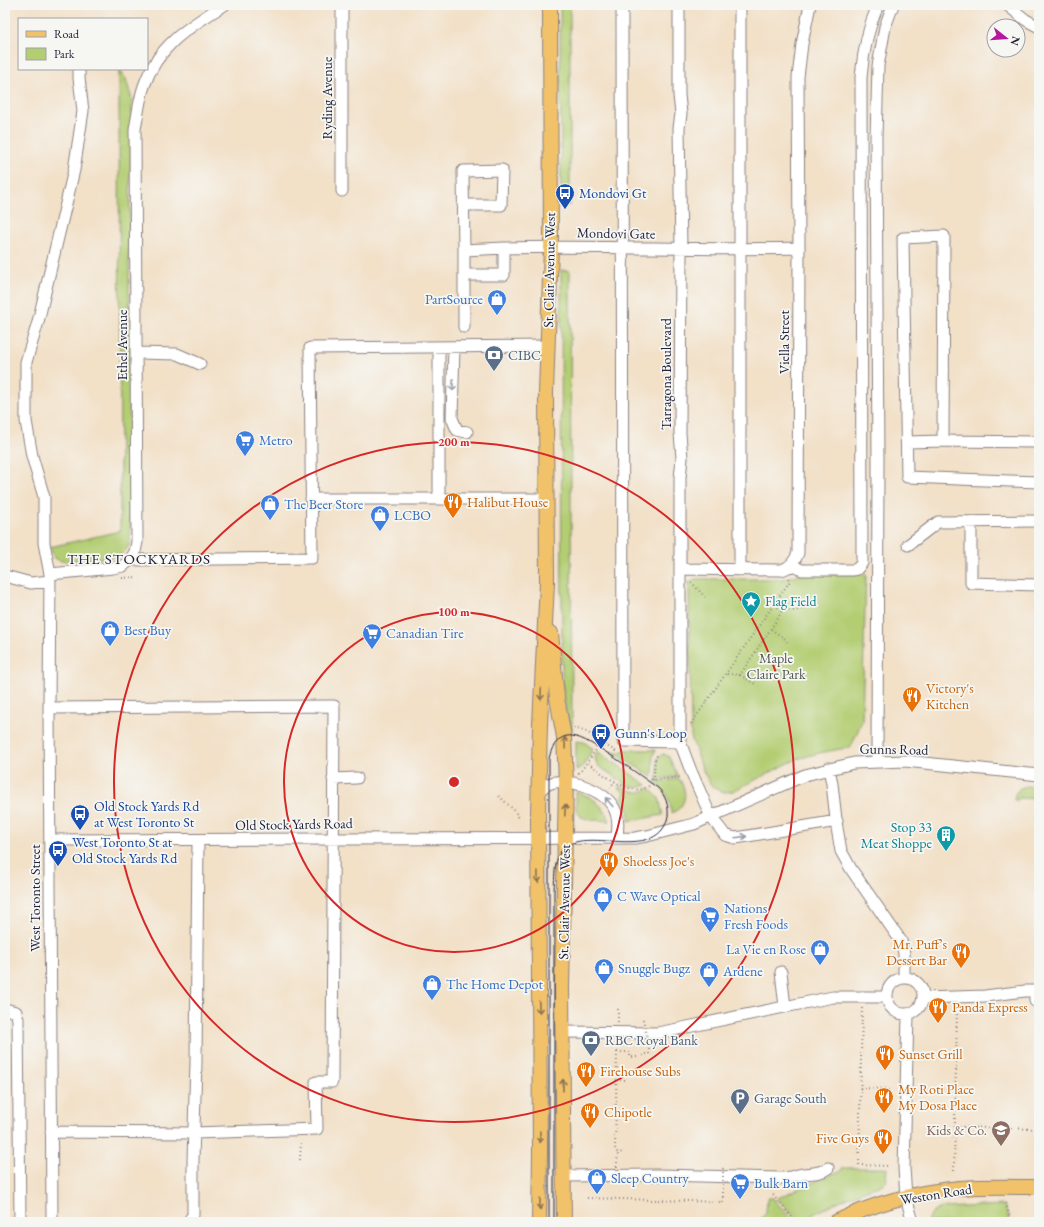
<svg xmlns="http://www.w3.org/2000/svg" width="1044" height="1227" font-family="'EB Garamond',serif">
<rect width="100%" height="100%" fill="#f6f6f2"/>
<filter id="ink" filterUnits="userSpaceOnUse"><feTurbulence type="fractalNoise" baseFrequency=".025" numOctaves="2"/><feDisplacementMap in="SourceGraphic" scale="8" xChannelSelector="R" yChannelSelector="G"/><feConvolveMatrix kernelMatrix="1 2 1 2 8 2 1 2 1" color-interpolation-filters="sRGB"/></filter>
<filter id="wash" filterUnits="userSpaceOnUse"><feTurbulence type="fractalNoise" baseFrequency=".012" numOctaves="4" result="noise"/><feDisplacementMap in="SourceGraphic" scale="16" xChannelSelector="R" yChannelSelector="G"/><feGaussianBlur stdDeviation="0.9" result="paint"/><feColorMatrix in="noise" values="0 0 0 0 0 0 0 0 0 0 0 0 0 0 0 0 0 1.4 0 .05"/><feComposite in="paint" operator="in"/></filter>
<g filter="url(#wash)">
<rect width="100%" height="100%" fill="#f2e0c7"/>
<path fill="#b3cd72" stroke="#6a7856" d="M 560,5 L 570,5 L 570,205 L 564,206 L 564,204 L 561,204 Z
M 119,69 L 126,79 L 132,100 L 129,251 L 130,543 C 129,546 127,550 123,553 C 115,560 74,560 61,561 L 54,558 L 50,547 L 120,531 Z
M 561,270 L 570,271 L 572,730 L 570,731 L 563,690 L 562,670 Z
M 799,574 L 866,574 L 862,721 L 851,747 L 819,753 L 797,759 L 733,791 L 727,792 L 721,792 L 711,785 L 704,773 L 691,737 L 689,582 L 694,579 L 784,579 Z
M 576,741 L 584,742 L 593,749 L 583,766 L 576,770 Z
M 623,750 L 656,750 C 649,759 656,768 652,777 L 613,752 L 622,752 Z
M 597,751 L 647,785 L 637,788 L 627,785 L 597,765 L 595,758 Z
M 664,754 L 669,757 L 678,777 L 656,779 L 658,772 L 657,759 L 661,755 Z
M 679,779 C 688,790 687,808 671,813 C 671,799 665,790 654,782 Z
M 620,786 C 631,790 636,796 649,788 L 659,798 L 663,815 L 629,821 L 629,811 L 622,798 L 625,793 L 618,787 Z
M 1027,786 L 1036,787 L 1038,793 L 1038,799 L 1019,798 L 1018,800 L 1014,800 L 1015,794 L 1020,788 Z
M 576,792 C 593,796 603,805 610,821 L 591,820 L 581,817 L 576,809 Z
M 842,1168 L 887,1168 L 886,1180 C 883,1186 876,1187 870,1189 C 845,1197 822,1209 800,1222 L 777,1198 L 842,1170 Z
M 767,1198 L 773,1198 L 794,1222 L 757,1222 L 766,1213 Z
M 1004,1205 L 1010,1222 L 927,1222 C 929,1214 935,1210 942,1208 Z"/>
</g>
<g filter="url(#ink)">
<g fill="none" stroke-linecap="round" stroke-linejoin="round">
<g stroke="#8a8181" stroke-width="13">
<path id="minor" d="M 342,5 L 342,191
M 622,5 L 623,741 L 680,742
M 679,5 L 679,95 L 681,114 L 679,128 L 681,249 L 680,433 L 682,458 L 680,478 L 680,742 L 691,771 L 711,817 L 725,835 L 735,838 L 742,837 L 837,821
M 740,5 L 740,570
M 1007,5 L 1026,20 L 1039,27
M 463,205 L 501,205 L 502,170 L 463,171 L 464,250
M 504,248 L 464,250 L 464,275 L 504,275 L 504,248 C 602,245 701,251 799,248
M 464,327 L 464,275
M 439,347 L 439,499
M 454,347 L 452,418 L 457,430 L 467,432
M 137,353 L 177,354 L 200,364
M 907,442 L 943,441
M 1039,442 L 943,441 L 944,236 L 903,238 L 907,477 L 1039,482
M 311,499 L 547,499
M 971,522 L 971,583 L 1039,585
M 908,545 L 938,522 L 1039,521
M 130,560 L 312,558 L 310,348 L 548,346
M 791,565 L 802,570 L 853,570 L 857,569 L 862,563 L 861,77 C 863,52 868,28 878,5
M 680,569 L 781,570 C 790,568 795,561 798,553 L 799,248 L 798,77 L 802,44 L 810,5
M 50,574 L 113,568 L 123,566 L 130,560 L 135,552 L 137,542 L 135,129 C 138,115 139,100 144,86 C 158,45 189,27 224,5
M 5,576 L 31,583 L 50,581
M 49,708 L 334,706 L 332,1082 L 316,1082 L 317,1129 L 194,1133 L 51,1132
M 877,762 L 878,462 L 876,138 L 878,66 L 885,27 L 893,5
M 829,768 L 832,784 L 837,828 L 841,851 L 851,869 L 901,941 L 904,953 L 904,978
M 333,779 L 357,778
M 538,791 C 541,789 545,786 548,784 C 567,776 604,790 614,808 C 619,817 618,828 617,838
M 50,840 L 635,838 L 647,836 L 694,824 L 805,775 L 854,763 L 905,761 L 1039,775
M 781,972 L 785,1007
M887 996a18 18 0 1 1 36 0a18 18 0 1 1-36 0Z
M 924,998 L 985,996 L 1025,991 L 1039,991
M 1035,1001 L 1035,991
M 5,1009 L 16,1012 L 18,1019 L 20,1222
M 908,1015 L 904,1168 L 906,1197 L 913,1222
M 563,1032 L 658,1033 L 833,997 L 886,997
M 563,1176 L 660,1175 L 781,1178 C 789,1178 796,1175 803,1174 C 812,1173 820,1174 828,1168
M 52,1222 L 49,708 L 50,574 L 44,543 L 44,497 L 32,456 L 26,421 L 26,362 L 38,322 L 74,170 L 83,111 L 79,78 L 79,69
M 188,1222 L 193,1215 L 193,1160 L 196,1063 L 198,840"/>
</g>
<g stroke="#8a8181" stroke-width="16">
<path id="major" d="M 551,633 L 557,698 L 564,737 L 566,782 L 562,987 L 564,1222
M 539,1222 L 540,1151 L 538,815 L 540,724 L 547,583 L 546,393 L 551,247 L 550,5
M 836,1222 C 874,1203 918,1192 960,1188 C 986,1186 1013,1187 1039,1187"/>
</g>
<path stroke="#8a8181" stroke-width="2" stroke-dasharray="1 3" stroke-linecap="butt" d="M 122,578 L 138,577
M 691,582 L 705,597
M 774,605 C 786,613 796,611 809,607
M 771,629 L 785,639 L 787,642
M 727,674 L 740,675 L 778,618 L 782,610
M 740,675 L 757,685
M 691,724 L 790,581 L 789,578
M 574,728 L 587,732 L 601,742
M 599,745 L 601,742 L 615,751 L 617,751
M 599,745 L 603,747
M 588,763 C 602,773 632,799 649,786
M 578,773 L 580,772 L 596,750
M 651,779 L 653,780 L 681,777
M 653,780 C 656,771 652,762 658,754
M 610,788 L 615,781
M 499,796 L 515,811 L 519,818
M 862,1008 L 859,1165 L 890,1166
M 618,1022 L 618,1009
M 617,1052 L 630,1052 L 630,1057 L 643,1057 L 643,1054 L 649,1054 L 649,1046
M 860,1088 L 892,1089
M 922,1089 L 955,1090
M 955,1127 L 1039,1129
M 300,1160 L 301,1141
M 617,1163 L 618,1154 L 624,1151
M 954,1171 L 957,1011
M 773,1195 L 796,1222
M 587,1198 L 723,1202 L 723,1197
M 1006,1203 L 1011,1222"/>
<use href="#minor" stroke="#fff" stroke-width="11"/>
<use href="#major" stroke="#f2c26a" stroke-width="14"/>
<path stroke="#22223b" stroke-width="1" d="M 549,1222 L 549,760 C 550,749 558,734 572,736 C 591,738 640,776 658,788 C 665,795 669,805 668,816 C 659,863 589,827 565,847 C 553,857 555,877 554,891 L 554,1222"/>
<path stroke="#8a8181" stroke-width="2" stroke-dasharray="1 3" stroke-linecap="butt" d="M 643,1019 L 649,1046
M 617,1052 L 615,1148 L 618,1154
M 616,1080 L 626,1080
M 616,1183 L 617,1163
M 723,1197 L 723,1165"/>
</g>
<defs><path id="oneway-shaft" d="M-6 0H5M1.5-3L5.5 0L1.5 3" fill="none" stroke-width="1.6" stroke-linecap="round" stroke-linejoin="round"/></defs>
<g stroke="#9c9ca7">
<use href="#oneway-shaft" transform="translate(453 385) rotate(91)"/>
<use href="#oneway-shaft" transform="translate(609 802) rotate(-130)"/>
<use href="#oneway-shaft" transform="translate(741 837) rotate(-7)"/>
</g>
<g stroke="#8a7252">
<use href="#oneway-shaft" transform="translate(541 694) rotate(93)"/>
<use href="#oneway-shaft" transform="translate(565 743) rotate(-92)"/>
<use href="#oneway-shaft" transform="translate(565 810) rotate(-88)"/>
<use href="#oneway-shaft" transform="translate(538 877) rotate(89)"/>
<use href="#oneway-shaft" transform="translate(539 1007) rotate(89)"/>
<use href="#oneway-shaft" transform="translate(563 1085) rotate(-90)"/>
<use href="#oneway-shaft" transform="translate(540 1137) rotate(89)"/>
<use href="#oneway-shaft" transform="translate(540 1204) rotate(91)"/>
</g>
</g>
<g fill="none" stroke="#d62828" stroke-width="2">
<circle cx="454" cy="782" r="170"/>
<circle cx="454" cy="782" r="340"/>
</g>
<defs>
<g id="bus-pin" transform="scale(1)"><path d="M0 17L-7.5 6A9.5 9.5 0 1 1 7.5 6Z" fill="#1a4fb4" stroke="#f6f6f2"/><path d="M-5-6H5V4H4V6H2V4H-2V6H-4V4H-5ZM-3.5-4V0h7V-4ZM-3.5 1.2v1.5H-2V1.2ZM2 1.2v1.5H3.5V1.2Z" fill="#fff"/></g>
<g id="shop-pin" transform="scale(1)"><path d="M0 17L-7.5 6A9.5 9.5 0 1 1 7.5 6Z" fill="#3f7fe0" stroke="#f6f6f2"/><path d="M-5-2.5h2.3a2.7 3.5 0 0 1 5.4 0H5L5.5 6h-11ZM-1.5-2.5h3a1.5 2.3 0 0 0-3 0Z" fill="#fff"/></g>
<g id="bank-pin" transform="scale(1)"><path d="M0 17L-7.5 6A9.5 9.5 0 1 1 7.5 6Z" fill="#5c6f8a" stroke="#f6f6f2"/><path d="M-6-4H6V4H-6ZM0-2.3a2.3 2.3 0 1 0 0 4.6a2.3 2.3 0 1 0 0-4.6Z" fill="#fff"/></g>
<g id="supermarket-pin" transform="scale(1)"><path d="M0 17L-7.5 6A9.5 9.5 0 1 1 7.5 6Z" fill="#3f7fe0" stroke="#f6f6f2"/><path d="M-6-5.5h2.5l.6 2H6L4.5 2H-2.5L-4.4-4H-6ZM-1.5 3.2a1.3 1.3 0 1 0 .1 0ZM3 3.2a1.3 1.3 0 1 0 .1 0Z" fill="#fff"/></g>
<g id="restaurant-pin" transform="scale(1)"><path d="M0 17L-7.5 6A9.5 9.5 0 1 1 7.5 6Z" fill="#e8710a" stroke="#f6f6f2"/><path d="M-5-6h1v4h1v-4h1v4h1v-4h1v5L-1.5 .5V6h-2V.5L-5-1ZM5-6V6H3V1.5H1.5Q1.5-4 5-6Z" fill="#fff"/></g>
<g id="sight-pin" transform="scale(1)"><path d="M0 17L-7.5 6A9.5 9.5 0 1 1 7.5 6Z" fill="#0f9aa8" stroke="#f6f6f2"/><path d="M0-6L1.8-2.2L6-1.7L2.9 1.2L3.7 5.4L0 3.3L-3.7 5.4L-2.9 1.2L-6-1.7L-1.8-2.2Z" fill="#fff"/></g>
<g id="building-pin" transform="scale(1)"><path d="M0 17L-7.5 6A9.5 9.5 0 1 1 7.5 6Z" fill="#0f9aa8" stroke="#f6f6f2"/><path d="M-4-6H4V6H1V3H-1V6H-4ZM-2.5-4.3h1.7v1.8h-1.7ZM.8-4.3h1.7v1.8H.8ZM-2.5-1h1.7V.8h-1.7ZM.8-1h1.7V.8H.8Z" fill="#fff"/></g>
<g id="parking-pin" transform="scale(1)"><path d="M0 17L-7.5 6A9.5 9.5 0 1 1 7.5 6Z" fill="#5c6f8a" stroke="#f6f6f2"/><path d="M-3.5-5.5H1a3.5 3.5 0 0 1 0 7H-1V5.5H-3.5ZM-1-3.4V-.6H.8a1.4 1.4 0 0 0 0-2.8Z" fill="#fff"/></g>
<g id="school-pin" transform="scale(1)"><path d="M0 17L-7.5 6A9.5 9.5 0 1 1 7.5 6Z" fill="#8d6e63" stroke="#f6f6f2"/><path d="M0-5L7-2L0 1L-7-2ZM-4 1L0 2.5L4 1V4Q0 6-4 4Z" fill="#fff"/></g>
</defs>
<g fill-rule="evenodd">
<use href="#bus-pin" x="565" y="193"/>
<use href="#shop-pin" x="497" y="299"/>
<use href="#bank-pin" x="494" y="355"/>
<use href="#supermarket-pin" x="245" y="440"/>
<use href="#restaurant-pin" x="453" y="502"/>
<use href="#shop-pin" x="270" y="504"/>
<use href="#shop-pin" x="380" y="515"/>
<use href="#sight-pin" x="751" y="601"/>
<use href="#shop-pin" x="110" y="630"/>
<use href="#supermarket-pin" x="372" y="633"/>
<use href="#restaurant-pin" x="912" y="696"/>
<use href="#bus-pin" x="601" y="733"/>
<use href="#bus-pin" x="80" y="814"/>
<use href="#building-pin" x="946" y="835"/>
<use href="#bus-pin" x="58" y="850"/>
<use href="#restaurant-pin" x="609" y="861"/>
<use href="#shop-pin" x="603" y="896"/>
<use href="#supermarket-pin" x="710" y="916"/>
<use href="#shop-pin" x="820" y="949"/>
<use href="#restaurant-pin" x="961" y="952"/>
<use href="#shop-pin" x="604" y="968"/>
<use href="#shop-pin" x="709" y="971"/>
<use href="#shop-pin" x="432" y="984"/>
<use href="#restaurant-pin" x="938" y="1007"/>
<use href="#bank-pin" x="591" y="1040"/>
<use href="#restaurant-pin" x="885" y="1054"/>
<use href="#restaurant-pin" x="586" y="1071"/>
<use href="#restaurant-pin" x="884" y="1097"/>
<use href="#parking-pin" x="740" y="1098"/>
<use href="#restaurant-pin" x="590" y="1112"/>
<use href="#school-pin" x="1001" y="1130"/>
<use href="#restaurant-pin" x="883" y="1138"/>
<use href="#shop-pin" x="597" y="1178"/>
<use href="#supermarket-pin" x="740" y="1183"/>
</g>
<g text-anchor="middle" stroke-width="3.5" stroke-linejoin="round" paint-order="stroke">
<g font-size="14" fill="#22223b" stroke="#f6f6f2">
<text transform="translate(327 98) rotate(-90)" y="5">Ryding Avenue</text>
<text transform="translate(616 233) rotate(1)" y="5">Mondovi Gate</text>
<text transform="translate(549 270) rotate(-89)" y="5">St. Clair Avenue West</text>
<text transform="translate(784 342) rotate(-90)" y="5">Viella Street</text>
<text transform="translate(122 345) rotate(-90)" y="5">Ethel Avenue</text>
<text transform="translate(666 374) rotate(-90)" y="5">Tarragona Boulevard</text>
<text transform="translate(894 749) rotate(1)" y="5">Gunns Road</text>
<text transform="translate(294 824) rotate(-1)" y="5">Old Stock Yards Road</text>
<text transform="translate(35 898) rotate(-90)" y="5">West Toronto Street</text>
<text transform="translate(564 902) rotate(-89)" y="5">St. Clair Avenue West</text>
<text transform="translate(936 1194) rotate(-9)" y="5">Weston Road</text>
</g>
<g font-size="14" fill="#164399" stroke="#f6f6f2" text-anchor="start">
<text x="579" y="198">Mondovi Gt</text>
<text x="615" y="738">Gunn's Loop</text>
<text x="94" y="811">Old Stock Yards Rd<tspan x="94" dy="16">at West Toronto St</tspan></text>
<text x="72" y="847">West Toronto St at<tspan x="72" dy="16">Old Stock Yards Rd</tspan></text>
</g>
<g font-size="14" fill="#366cbe" stroke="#f6f6f2" text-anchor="start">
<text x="483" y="304" text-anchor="end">PartSource</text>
<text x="259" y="445">Metro</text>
<text x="284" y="509">The Beer Store</text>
<text x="394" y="520">LCBO</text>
<text x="124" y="635">Best Buy</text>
<text x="386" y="638">Canadian Tire</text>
<text x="617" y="901">C Wave Optical</text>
<text x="724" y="913">Nations<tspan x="724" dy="16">Fresh Foods</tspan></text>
<text x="806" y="954" text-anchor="end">La Vie en Rose</text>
<text x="618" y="973">Snuggle Bugz</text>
<text x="723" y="976">Ardene</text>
<text x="446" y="989">The Home Depot</text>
<text x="611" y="1183">Sleep Country</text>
<text x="754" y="1188">Bulk Barn</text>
</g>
<g font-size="14" fill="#4e5e75" stroke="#f6f6f2" text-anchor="start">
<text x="508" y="360">CIBC</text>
<text x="605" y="1045">RBC Royal Bank</text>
<text x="754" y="1103">Garage South</text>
</g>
<g font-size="14" fill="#c56008" stroke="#f6f6f2" text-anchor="start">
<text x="467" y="507">Halibut House</text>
<text x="926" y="693">Victory's<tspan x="926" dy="16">Kitchen</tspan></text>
<text x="623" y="866">Shoeless Joe's</text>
<text x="947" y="949" text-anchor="end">Mr. Puff’s<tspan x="947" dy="16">Dessert Bar</tspan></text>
<text x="952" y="1012">Panda Express</text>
<text x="899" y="1059">Sunset Grill</text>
<text x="600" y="1076">Firehouse Subs</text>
<text x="898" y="1094">My Roti Place<tspan x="898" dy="16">My Dosa Place</tspan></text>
<text x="604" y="1117">Chipotle</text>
<text x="869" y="1143" text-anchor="end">Five Guys</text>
</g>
<g font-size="14" fill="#0d838f" stroke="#f6f6f2" text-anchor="start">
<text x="765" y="606">Flag Field</text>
<text x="932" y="832" text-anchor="end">Stop 33<tspan x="932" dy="16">Meat Shoppe</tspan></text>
</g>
<g font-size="14" fill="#4e554c" stroke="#f6f6f2">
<text x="776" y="663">Maple<tspan x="776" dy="16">Claire Park</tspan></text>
</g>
<g font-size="14" fill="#785e54" stroke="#f6f6f2" text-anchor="end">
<text x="987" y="1135">Kids &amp; Co.</text>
</g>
<g font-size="15" letter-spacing="1" fill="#22223b" stroke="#f6f6f2">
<text x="139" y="564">THE STOCKYARDS</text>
</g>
</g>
<circle cx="454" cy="782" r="6" fill="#d62828" stroke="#f6f6f2" stroke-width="2"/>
<g font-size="12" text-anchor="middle" font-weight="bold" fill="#d62828" stroke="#f6f6f2" stroke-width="3.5" stroke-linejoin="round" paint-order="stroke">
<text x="454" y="446">200 m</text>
<text x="454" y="616">100 m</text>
</g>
<rect width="1044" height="1227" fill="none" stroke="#f6f6f2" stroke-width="20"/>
<rect x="18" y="18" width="130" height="52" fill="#f6f6f2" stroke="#a1a1a9"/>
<rect x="26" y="31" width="20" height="6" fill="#f2c26a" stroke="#a1a1a9"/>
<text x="54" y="38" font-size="12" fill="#22223b">Road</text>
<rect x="26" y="48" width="20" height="12" fill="#b3cd72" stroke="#a1a1a9"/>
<text x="54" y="58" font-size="12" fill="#22223b">Park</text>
<g transform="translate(1006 38) rotate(107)"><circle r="19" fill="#f6f6f2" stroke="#a1a1a9"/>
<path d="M0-3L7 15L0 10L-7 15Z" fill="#b5179e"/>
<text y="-6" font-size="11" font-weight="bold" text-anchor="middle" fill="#22223b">N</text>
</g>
</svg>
